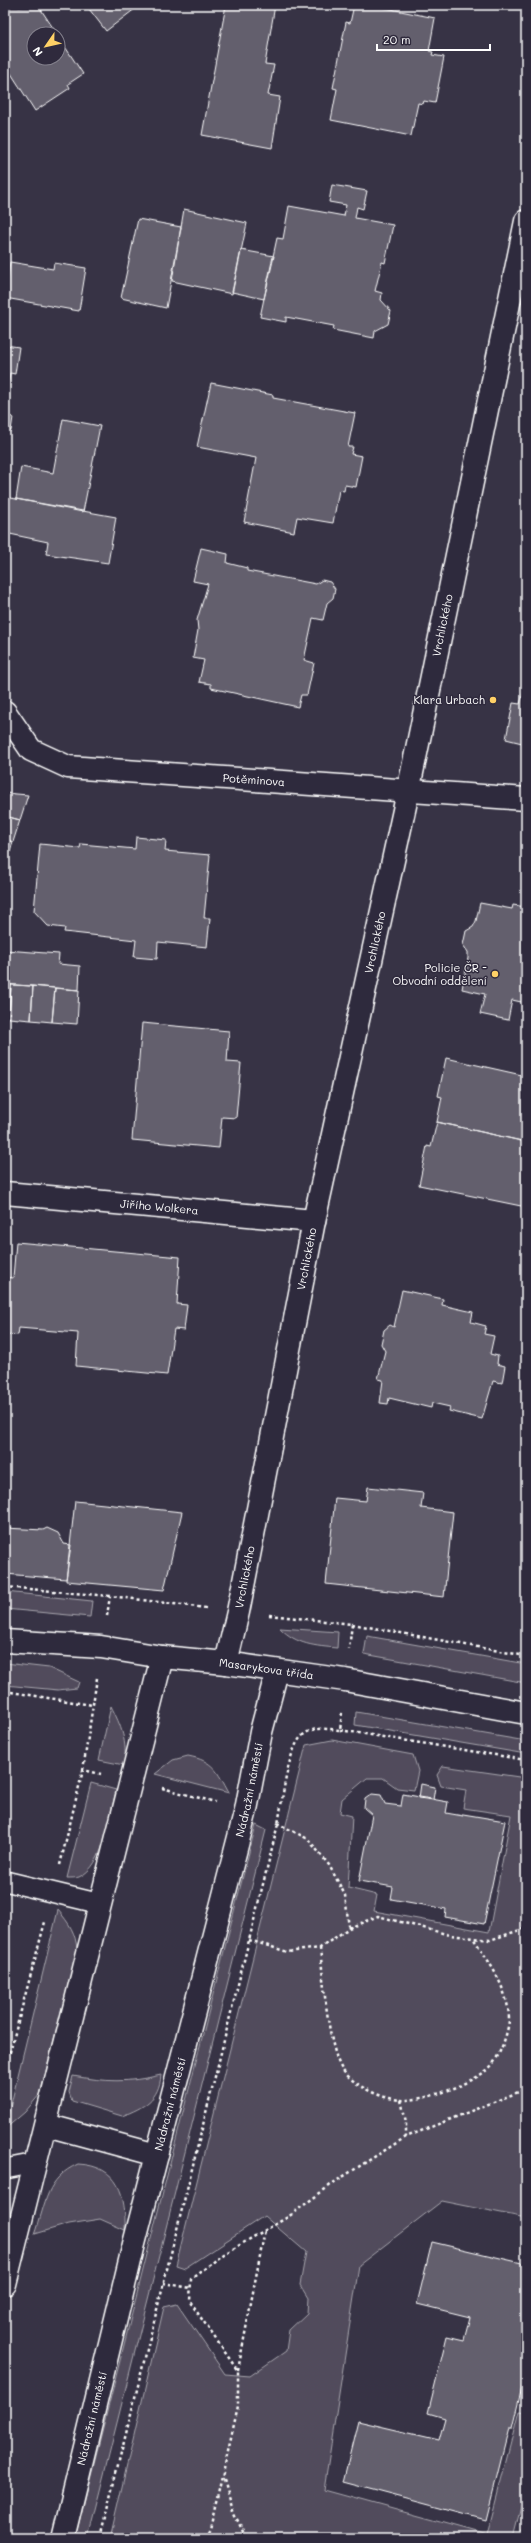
<svg xmlns="http://www.w3.org/2000/svg" width="531" height="2543" font-family="Mali,sans-serif">
<rect width="100%" height="100%" fill="#373345"/>
<filter id="ink" filterUnits="userSpaceOnUse"><feTurbulence type="fractalNoise" baseFrequency=".025" numOctaves="2"/><feDisplacementMap in="SourceGraphic" scale="8" xChannelSelector="R" yChannelSelector="G"/><feConvolveMatrix kernelMatrix="1 2 1 2 8 2 1 2 1" color-interpolation-filters="sRGB"/></filter>
<g filter="url(#ink)">
<path fill="#514c5c" stroke="#a8a6ae" d="M 5,1592 L 92,1601 L 90,1617 L 5,1609 Z
M 280,1628 L 338,1632 L 337,1648 C 315,1646 297,1645 280,1628 Z
M 367,1636 L 526,1664 L 526,1683 L 364,1654 Z
M 5,1663 L 49,1668 L 79,1682 L 77,1688 L 58,1690 L 5,1685 Z
M 111,1706 C 121,1726 128,1742 124,1765 L 99,1760 Z
M 356,1712 L 526,1741 L 526,1754 L 355,1725 Z
M 332,1740 L 413,1755 L 418,1771 L 414,1790 L 397,1788 L 383,1778 L 367,1778 L 342,1799 L 340,1813 L 352,1816 L 348,1888 L 377,1895 L 374,1911 L 489,1932 L 511,1815 L 463,1808 L 466,1790 L 441,1786 L 437,1775 L 443,1766 L 526,1778 L 526,2218 L 442,2201 L 359,2265 L 324,2490 L 487,2535 L 519,2411 L 526,2412 L 526,2487 L 513,2538 L 110,2538 L 164,2307 L 177,2304 L 225,2374 L 250,2376 L 286,2351 L 289,2330 L 307,2313 L 308,2298 L 300,2285 L 306,2252 L 264,2216 L 185,2268 L 176,2265 L 306,1745 Z
M 188,1756 C 214,1761 217,1771 229,1793 L 155,1774 L 173,1760 Z
M 91,1783 L 116,1790 C 110,1814 105,1866 79,1877 C 76,1878 71,1878 67,1878 Z
M 256,1825 L 266,1830 L 88,2538 L 75,2538 Z
M 58,1910 C 69,1923 76,1933 77,1950 L 40,2094 L 25,2112 L 5,2129 Z
M 161,2075 C 159,2100 144,2107 122,2116 L 72,2101 L 69,2092 L 73,2076 C 107,2082 127,2083 161,2075 Z
M 78,2164 C 119,2166 126,2195 125,2230 L 100,2219 L 69,2224 L 35,2234 C 46,2203 46,2178 78,2164 Z"/>
<path fill="#635f6d" stroke="#fff" d="M 14,5 L 19,7 L 38,5 L 57,34 L 34,34 L 34,58 L 58,58 L 58,36 L 83,74 L 68,84 L 70,88 L 35,111 L 5,64 L 5,11 Z
M 86,5 L 140,5 L 106,31 Z
M 226,5 L 275,5 L 265,64 L 274,65 L 268,95 L 280,97 L 272,148 L 202,135 Z
M 354,5 L 371,5 L 435,18 L 429,51 L 433,52 L 432,55 L 444,57 L 435,103 L 424,101 L 423,104 L 418,103 L 411,136 L 331,120 L 337,89 L 333,88 L 346,22 L 350,23 Z
M 332,185 L 367,191 L 363,209 L 357,207 L 355,218 L 393,225 L 385,263 L 382,262 L 375,291 L 382,293 L 381,300 L 391,311 L 388,324 L 375,331 L 374,338 L 333,330 L 334,326 L 286,317 L 286,322 L 260,317 L 277,238 L 283,239 L 289,206 L 344,216 L 346,205 L 329,202 Z
M 184,209 L 247,223 L 232,294 L 172,281 Z
M 138,219 L 181,227 L 166,308 L 121,298 Z
M 241,250 L 274,256 L 264,299 L 232,292 Z
M 10,262 L 53,269 L 54,263 L 86,268 L 79,311 L 5,298 Z
M 5,345 L 19,347 L 15,374 L 10,373 L 5,408 Z
M 211,383 L 273,395 L 273,398 L 355,413 L 348,447 L 353,447 L 351,454 L 362,456 L 356,487 L 345,485 L 344,491 L 339,490 L 333,523 L 297,517 L 294,532 L 244,522 L 256,458 L 197,447 Z
M 5,416 L 13,417 L 11,431 L 5,430 Z
M 63,419 L 100,426 L 83,512 L 16,499 L 21,467 L 53,473 Z
M 5,497 L 116,517 L 108,563 L 46,554 L 48,542 L 5,533 Z
M 201,548 L 228,554 L 227,563 L 247,568 L 247,571 L 316,584 L 322,580 L 330,582 L 335,589 L 333,598 L 327,603 L 323,620 L 313,618 L 304,660 L 314,663 L 307,695 L 301,695 L 298,707 L 211,688 L 211,684 L 199,682 L 204,660 L 193,658 L 198,630 L 197,620 L 208,584 L 193,581 Z
M 526,684 L 526,744 L 506,739 L 513,703 L 520,704 Z
M 5,793 L 28,795 L 20,820 L 5,816 Z
M 5,816 L 20,820 L 13,842 L 5,839 Z
M 136,837 L 166,840 L 165,851 L 210,855 L 204,918 L 210,918 L 207,947 L 158,942 L 157,959 L 134,957 L 136,940 L 64,932 L 65,928 L 48,926 L 34,911 L 40,844 L 80,848 L 81,844 L 135,849 Z
M 5,839 L 13,842 L 7,862 L 5,862 Z
M 480,903 L 512,909 L 513,905 L 526,907 L 526,1003 L 512,1000 L 508,1020 L 480,1014 L 485,994 L 462,989 L 468,958 L 468,952 L 463,945 L 466,931 L 473,927 L 476,921 Z
M 5,950 L 59,954 L 58,964 L 80,966 L 79,990 L 5,984 Z
M 5,984 L 11,985 L 9,1018 L 5,1018 Z
M 11,985 L 33,986 L 31,1020 L 9,1018 Z
M 33,986 L 55,988 L 52,1022 L 31,1020 Z
M 55,988 L 79,990 L 77,1024 L 52,1022 Z
M 142,1023 L 229,1031 L 227,1062 L 241,1063 L 236,1118 L 222,1117 L 219,1148 L 132,1140 Z
M 446,1058 L 526,1076 L 526,1142 L 437,1122 L 442,1097 L 438,1096 Z
M 437,1122 L 526,1142 L 526,1207 L 419,1185 L 427,1146 L 431,1147 Z
M 16,1242 L 180,1257 L 177,1304 L 187,1305 L 184,1330 L 174,1329 L 167,1375 L 76,1366 L 78,1333 L 19,1328 L 18,1335 L 6,1334 L 5,1277 L 13,1278 Z
M 402,1290 L 443,1299 L 442,1305 L 473,1312 L 471,1322 L 486,1326 L 484,1334 L 494,1336 L 490,1354 L 498,1356 L 497,1364 L 505,1366 L 502,1383 L 493,1381 L 482,1419 L 449,1411 L 450,1407 L 432,1403 L 431,1408 L 389,1398 L 388,1404 L 380,1403 L 383,1380 L 378,1379 L 385,1351 L 381,1344 L 384,1330 L 390,1325 L 394,1327 Z
M 368,1487 L 423,1493 L 421,1508 L 453,1512 L 444,1597 L 326,1584 L 335,1498 L 366,1501 Z
M 75,1501 L 182,1512 L 164,1590 L 66,1581 Z
M 5,1528 L 43,1530 L 47,1528 L 58,1533 L 64,1544 L 71,1545 L 66,1579 L 5,1574 Z
M 421,1784 L 435,1787 L 433,1800 L 419,1798 Z
M 372,1794 L 381,1795 L 385,1804 L 401,1806 L 403,1794 L 448,1802 L 446,1813 L 463,1816 L 463,1814 L 505,1821 L 484,1924 L 445,1917 L 446,1909 L 391,1899 L 393,1887 L 359,1881 L 372,1815 L 364,1808 L 365,1799 Z
M 432,2242 L 526,2264 L 526,2371 L 512,2428 L 509,2428 L 486,2520 L 343,2482 L 358,2421 L 439,2440 L 445,2418 L 428,2413 L 447,2336 L 464,2340 L 470,2317 L 417,2304 Z"/>
<g fill="none" stroke-linecap="round" stroke-linejoin="round">
<g stroke="#fff" stroke-width="22">
<path id="lane" d="M 5,1881 L 101,1904
M 5,2169 L 36,2163"/>
</g>
<g stroke="#fff" stroke-width="25">
<g id="street">
<path id="s1" d="M 5,712 L 31,750 L 68,767 L 526,799"/>
<path id="s2" d="M 5,1193 L 314,1221"/>
<path id="s3" d="M 5,1641 L 101,1647 L 162,1657 L 226,1663 L 345,1680 L 526,1713"/>
<path id="s4" d="M 226,1663 L 238,1612 L 314,1221 L 408,792 L 526,221"/>
<path d="M 46,2125 L 157,2155"/>
<path d="M 5,2284 L 162,1657"/>
<path id="s5" d="M 63,2538 L 134,2244 L 246,1810 L 261,1732 L 277,1671"/>
</g>
</g>
<path stroke="#fff" stroke-width="2.5" stroke-dasharray="3 3" stroke-linecap="butt" d="M 5,1587 L 110,1596
M 269,1615 L 352,1624 L 349,1649
M 107,1616 L 110,1596 L 206,1608
M 352,1624 L 526,1656
M 5,1691 L 92,1705
M 340,1730 L 526,1760
M 83,1770 L 97,1678
M 162,1788 L 215,1802
M 277,1823 L 308,1839 L 329,1865 L 345,1895 L 349,1928
M 60,1865 L 83,1770 L 101,1774
M 249,1940 L 288,1952 L 320,1948 L 349,1928 L 378,1916 L 450,1935 L 490,1940 L 526,1928
M 320,1948 C 323,1975 328,2053 344,2072 C 357,2087 380,2098 400,2100 C 423,2102 477,2083 492,2065 C 500,2055 508,2033 509,2020 C 509,1990 489,1961 473,1938
M 5,2070 L 45,1922
M 401,2100 L 406,2122 L 406,2137
M 163,2283 L 191,2288
M 238,2370 L 265,2230
M 224,2479 L 234,2513 L 246,2538
M 100,2538 L 278,1824 C 282,1804 287,1750 302,1736 C 312,1726 328,1729 340,1730 L 342,1712
M 205,2538 L 210,2529 L 238,2407 L 238,2371 L 190,2302 L 191,2279 L 224,2254 L 288,2217 L 336,2181 L 406,2137 L 526,2089
M 521,2538 L 526,2519"/>
<use href="#lane" stroke="#2f2a3d" stroke-width="19"/>
<use href="#street" stroke="#2f2a3d" stroke-width="22"/>
</g>
</g>
<g fill="#ffd166" stroke="#2f2a3d" stroke-width="1.5">
<circle cx="493" cy="700" r="4"/>
<circle cx="495" cy="974" r="4"/>
</g>
<g text-anchor="middle" stroke-width="3" stroke-linejoin="round" paint-order="stroke">
<g font-size="11" fill="#fff" stroke="#2f2a3d">
<text dy="4" stroke="none"><textPath href="#s4" startOffset="1060">Vrchlického</textPath></text>
<text dy="4" stroke="none"><textPath href="#s1" startOffset="273">Potěminova</textPath></text>
<text dy="4" stroke="none"><textPath href="#s4" startOffset="736">Vrchlického</textPath></text>
<text dy="4" stroke="none"><textPath href="#s2" startOffset="155">Jiřího Wolkera</textPath></text>
<text dy="4" stroke="none"><textPath href="#s4" startOffset="412">Vrchlického</textPath></text>
<text dy="4" stroke="none"><textPath href="#s4" startOffset="88">Vrchlického</textPath></text>
<text dy="4" stroke="none"><textPath href="#s3" startOffset="263">Masarykova třída</textPath></text>
<text dy="4" stroke="none"><textPath href="#s5" startOffset="771">Nádražní náměstí</textPath></text>
<text dy="4" stroke="none"><textPath href="#s5" startOffset="447">Nádražní náměstí</textPath></text>
<text dy="4" stroke="none"><textPath href="#s5" startOffset="123">Nádražní náměstí</textPath></text>
</g>
<g font-size="11" fill="#fff" stroke="#2f2a3d" text-anchor="end">
<text x="485" y="704">Klara Urbach</text>
<text x="487" y="972">Policie ČR -<tspan x="487" dy="13">Obvodní oddělení</tspan></text>
</g>
</g>
<rect width="531" height="2543" fill="none" stroke="#2f2a3d" stroke-width="20"/>
<rect x="10" y="10" width="511" height="2523" fill="none" stroke="#fff" stroke-width="1.5" filter="url(#ink)"/>
<g transform="translate(46 46) rotate(236)"><circle r="19" fill="#2f2a3d" stroke="#827f8b"/>
<path d="M0-3L7 15L0 10L-7 15Z" fill="#ffd166"/>
<text y="-6" font-size="11" font-weight="bold" text-anchor="middle" fill="#ffffff">N</text>
</g>
<path d="M377 44v6h113v-6" fill="none" stroke="#ffffff" stroke-width="2"/>
<text x="383" y="44" font-size="12" fill="#ffffff" stroke="#2f2a3d" stroke-width="3" paint-order="stroke">20 m</text>
</svg>
